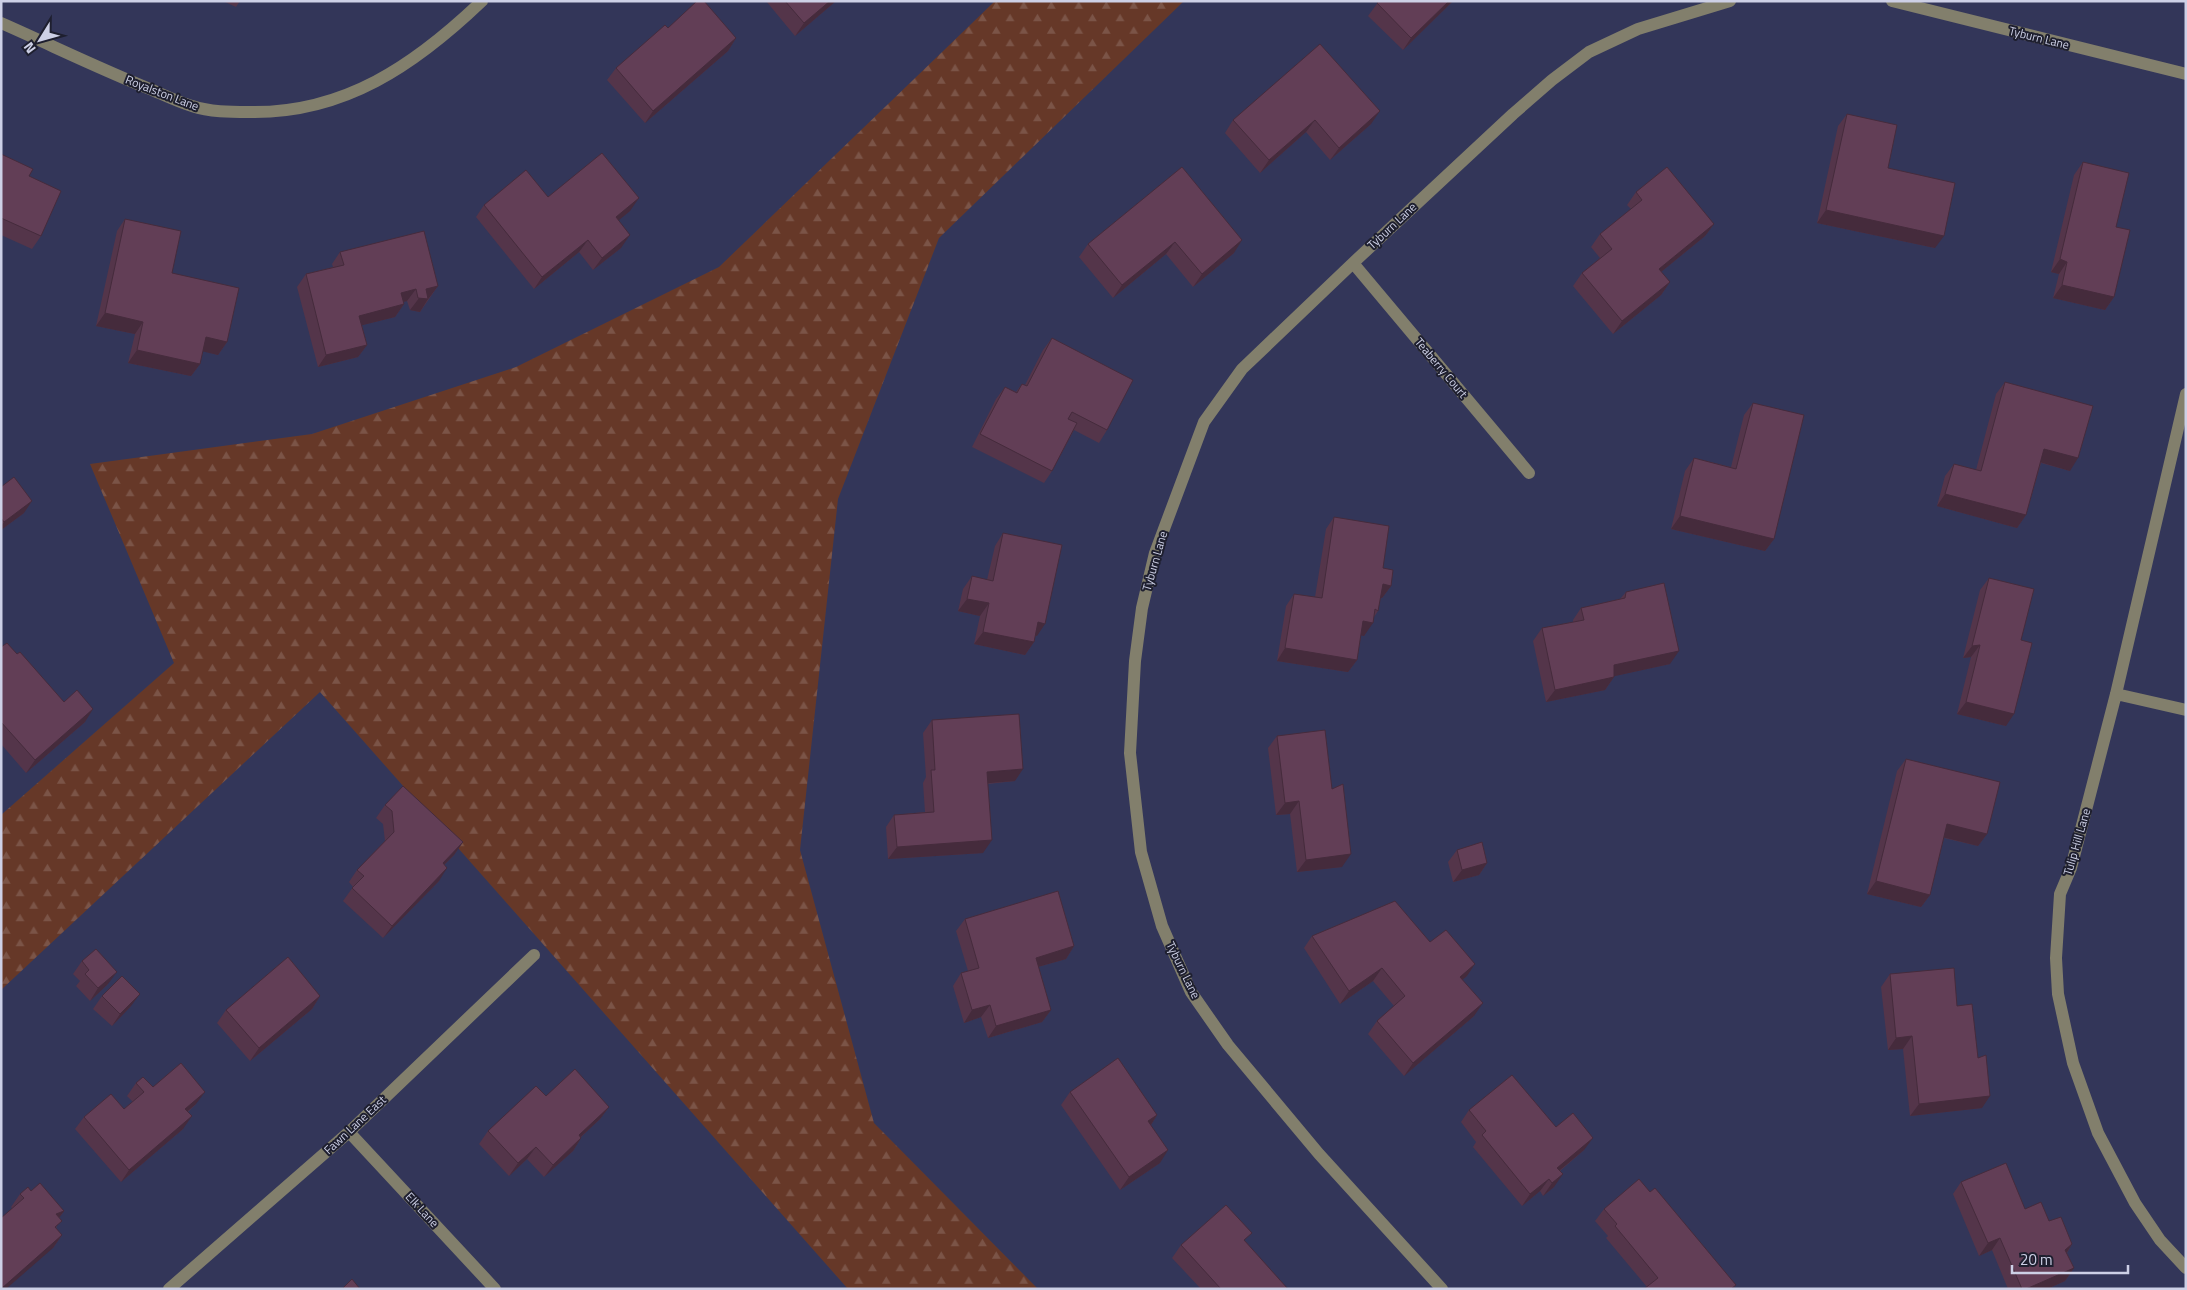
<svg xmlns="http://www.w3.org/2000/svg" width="2187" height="1290" font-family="'Titillium Web',sans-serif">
<defs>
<pattern id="forest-firs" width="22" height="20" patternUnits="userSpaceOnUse" patternTransform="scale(1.25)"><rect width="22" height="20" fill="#663828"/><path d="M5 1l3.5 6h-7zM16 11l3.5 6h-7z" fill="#7b5447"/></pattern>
</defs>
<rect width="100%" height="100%" fill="#333659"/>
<path fill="url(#forest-firs)" d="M 995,1 L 1184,1 L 939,238 L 838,499 L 800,850 L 874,1123 L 1038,1289 L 848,1289 L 320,692 L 1,990 L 1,815 L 174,663 L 90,464 L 312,434 L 516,367 L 719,267 Z"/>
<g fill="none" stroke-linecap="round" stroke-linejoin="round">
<path stroke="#827f6c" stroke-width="12" d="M 1892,1 L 2186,74
M 1,23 C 51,45 100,69 150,89 C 164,95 178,102 192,106 C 210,112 230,112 249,112 C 344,114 415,65 482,1
M 1353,263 L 1529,473
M 2186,394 L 2116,694 L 2071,868 L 2060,894 L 2056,958 L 2058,994 L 2073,1063 L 2098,1133 L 2135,1203 L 2160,1240 L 2186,1268
M 2116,694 L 2186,710
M 349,1132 L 495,1289
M 169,1289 L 349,1132 L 534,955
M 1442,1289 L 1319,1154 L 1228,1045 L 1191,992 L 1162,926 L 1141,852 L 1130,753 L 1135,661 L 1142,608 L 1155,553 L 1204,422 L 1242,369 L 1353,263 L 1513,114 L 1552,80 L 1589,52 L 1638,29 L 1730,1"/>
</g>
<path fill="#54354a" d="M 223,1 L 240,1 L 236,7 Z
M 766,1 L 836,1 L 795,36 Z
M 1379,1 L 1453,1 L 1403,50 L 1368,16 Z
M 668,28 L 736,38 L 728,51 L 645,123 L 607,80 L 616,68 Z
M 1320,44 L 1371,124 L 1330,160 L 1306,132 L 1260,173 L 1225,133 L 1233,120 Z
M 1847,114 L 1888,168 L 1935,248 L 1817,223 L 1838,126 Z
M 1,154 L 29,176 L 41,236 L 32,249 L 1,235 Z
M 2083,162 L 2116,227 L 2114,297 L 2105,310 L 2053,298 L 2059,274 L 2051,272 L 2074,175 Z
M 1182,167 L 1234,253 L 1193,287 L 1166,254 L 1113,298 L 1079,257 L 1088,244 Z
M 1636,192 L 1714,224 L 1705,236 L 1661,272 L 1670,282 L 1661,295 L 1613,334 L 1573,286 L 1582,273 L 1600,258 L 1591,247 L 1600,234 L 1631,209 L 1627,205 Z
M 548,197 L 630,211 L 618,220 L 621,248 L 593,270 L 579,252 L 534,289 L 476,217 L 484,205 Z
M 125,219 L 172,273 L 227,342 L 218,355 L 203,351 L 200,364 L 191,376 L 128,363 L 135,334 L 96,326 L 117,231 Z
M 340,252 L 438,286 L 420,312 L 410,310 L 407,301 L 403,302 L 404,304 L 395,317 L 362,325 L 367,345 L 358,357 L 318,367 L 297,287 L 306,274 L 333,267 L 332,264 Z
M 1052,338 L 1107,430 L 1099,443 L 1074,430 L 1052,471 L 1044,483 L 972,447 L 996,399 L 1005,387 L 1016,392 L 1022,384 L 1025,385 L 1043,350 Z
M 2005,382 L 2070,471 L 2041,463 L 2026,515 L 2017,528 L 1937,506 L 1945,476 L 1954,464 L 1976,470 L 1996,394 Z
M 1753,403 L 1774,539 L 1765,551 L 1671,529 L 1685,471 L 1694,458 L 1731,467 L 1744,415 Z
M 1,487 L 24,513 L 1,530 Z
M 1334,517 L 1383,568 L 1391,586 L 1382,598 L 1380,598 L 1378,611 L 1374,617 L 1364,636 L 1361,635 L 1357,660 L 1348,672 L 1277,661 L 1286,606 L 1294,594 L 1315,597 L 1326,529 Z
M 1003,533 L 1037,636 L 1035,636 L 1034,642 L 1025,655 L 974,644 L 980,616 L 958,611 L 963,589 L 972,576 L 987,580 L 995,546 Z
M 1989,578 L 2021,640 L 2006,726 L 1957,714 L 1971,657 L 1963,658 L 1980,590 Z
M 1626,592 L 1670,664 L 1614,676 L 1614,677 L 1605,690 L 1546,702 L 1533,641 L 1542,628 L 1573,622 L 1573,620 L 1581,608 L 1620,599 Z
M 1,647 L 17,654 L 64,702 L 85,722 L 26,773 L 1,744 Z
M 932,720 L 1015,781 L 988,784 L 983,853 L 888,859 L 886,827 L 894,815 L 925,812 L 923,783 L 926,777 L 923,733 Z
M 1277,736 L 1332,789 L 1342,867 L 1297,872 L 1290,814 L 1276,815 L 1268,748 Z
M 1906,759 L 1987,834 L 1978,846 L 1944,838 L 1930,895 L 1921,907 L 1867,894 L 1897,771 Z
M 385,805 L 463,842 L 454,855 L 444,865 L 439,881 L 383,938 L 343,901 L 353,887 L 349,882 L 357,870 L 385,841 L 383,824 L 376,818 Z
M 1457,850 L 1487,863 L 1479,875 L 1453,882 L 1448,862 Z
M 965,919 L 1074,946 L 1066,959 L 1038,967 L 1051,1010 L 1042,1022 L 988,1038 L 981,1017 L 964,1023 L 953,986 L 961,973 L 968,971 L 956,931 Z
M 1312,936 L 1430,942 L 1467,976 L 1462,980 L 1474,1016 L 1404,1076 L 1368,1034 L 1377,1021 L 1394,1006 L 1373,981 L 1340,1004 L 1304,948 Z
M 82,961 L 108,984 L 90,1001 L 76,986 L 80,981 L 73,974 Z
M 1890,974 L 1957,1006 L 1982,1108 L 1910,1116 L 1903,1049 L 1888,1050 L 1881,987 Z
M 102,996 L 131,1006 L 112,1026 L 93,1009 Z
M 320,996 L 312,1009 L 250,1061 L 217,1023 L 226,1010 Z
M 136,1083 L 153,1087 L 196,1104 L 188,1112 L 183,1129 L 121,1182 L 75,1129 L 84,1117 L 124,1109 L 133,1102 L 127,1096 Z
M 1070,1092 L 1157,1115 L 1151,1125 L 1160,1163 L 1120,1190 L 1061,1105 Z
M 546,1096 L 609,1107 L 600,1119 L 581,1137 L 581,1138 L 573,1151 L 544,1177 L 527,1159 L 509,1176 L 479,1144 L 488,1131 Z
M 1469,1110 L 1556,1127 L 1584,1150 L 1560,1171 L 1554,1187 L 1543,1196 L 1540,1191 L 1522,1206 L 1473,1147 L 1476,1142 L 1461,1122 Z
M 1961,1182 L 2025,1209 L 2049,1221 L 2072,1244 L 2067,1253 L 2074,1268 L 2065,1281 L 2047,1289 L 2008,1289 L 1992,1250 L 1979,1256 L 1953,1194 Z
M 31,1191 L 64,1211 L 59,1218 L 56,1229 L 62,1235 L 53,1248 L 11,1207 L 20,1194 Z
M 1650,1192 L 1736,1285 L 1733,1289 L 1644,1289 L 1647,1287 L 1606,1238 L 1608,1236 L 1595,1221 L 1604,1209 Z
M 1246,1242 L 1288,1289 L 1201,1289 L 1172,1258 L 1181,1245 Z"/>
<path fill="#452b3c" d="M 830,1 L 836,1 L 795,36 L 804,23 Z
M 1449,1 L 1453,1 L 1403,50 L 1411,38 Z
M 736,38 L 728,51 L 645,123 L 653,111 Z
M 1380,111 L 1371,124 L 1330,160 L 1339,148 Z
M 1315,120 L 1306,132 L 1260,173 L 1269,160 Z
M 639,198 L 630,211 L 607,230 L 616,217 Z
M 1826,210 L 1944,236 L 1935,248 L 1817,223 Z
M 1714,224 L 1705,236 L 1650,281 L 1659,269 Z
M 630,235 L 621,248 L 593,270 L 602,258 Z
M 588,240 L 579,252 L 534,289 L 542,277 Z
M 1242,240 L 1234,253 L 1193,287 L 1202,274 Z
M 1175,242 L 1166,254 L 1113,298 L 1122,285 Z
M 2060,259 L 2067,262 L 2059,274 L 2051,272 Z
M 1670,282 L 1661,295 L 1613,334 L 1622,321 Z
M 2062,285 L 2114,297 L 2105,310 L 2053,298 Z
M 438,286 L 429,298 L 427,299 L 428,299 L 420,312 L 410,310 L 426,289 Z
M 416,289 L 407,301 L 392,305 L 401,293 Z
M 404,304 L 395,317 L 351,328 L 359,316 Z
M 105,313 L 143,322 L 135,334 L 96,326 Z
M 206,337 L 227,342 L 218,355 L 197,350 Z
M 367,345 L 358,357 L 318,367 L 326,355 Z
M 137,350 L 200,364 L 191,376 L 128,363 Z
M 2044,449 L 2078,458 L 2070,471 L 2036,461 Z
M 1945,494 L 2026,515 L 2017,528 L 1937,506 Z
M 32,501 L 24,513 L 1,530 L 1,526 L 4,522 Z
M 1680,516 L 1774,539 L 1765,551 L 1671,529 Z
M 1383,584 L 1391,586 L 1382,598 L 1374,597 Z
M 967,599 L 989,603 L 980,616 L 958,611 Z
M 1363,621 L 1373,623 L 1364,636 L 1354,634 Z
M 1038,622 L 1045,624 L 1037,636 L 1030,634 Z
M 983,632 L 1034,642 L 1025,655 L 974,644 Z
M 1980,645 L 1971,657 L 1963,658 L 1972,646 Z
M 1285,648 L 1357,660 L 1348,672 L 1277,661 Z
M 1679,651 L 1670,664 L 1606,678 L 1614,665 Z
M 1614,677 L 1605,690 L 1546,702 L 1555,690 Z
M 1966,702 L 2014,714 L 2006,726 L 1957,714 Z
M 93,709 L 85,722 L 26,773 L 35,760 Z
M 1023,769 L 1015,781 L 978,784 L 987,772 Z
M 1299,801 L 1290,814 L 1276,815 L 1285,803 Z
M 1947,824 L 1987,834 L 1978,846 L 1938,836 Z
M 992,840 L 983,853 L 888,859 L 897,847 Z
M 463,842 L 454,855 L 434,875 L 443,863 Z
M 1351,854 L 1342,867 L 1297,872 L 1306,860 Z
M 1487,863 L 1479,875 L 1453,882 L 1462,870 Z
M 447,868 L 439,881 L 383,938 L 392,926 Z
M 1876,881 L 1930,895 L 1921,907 L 1867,894 Z
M 1074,946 L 1066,959 L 1027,970 L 1036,958 Z
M 1475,964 L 1467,976 L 1451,989 L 1460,977 Z
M 1382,968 L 1373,981 L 1340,1004 L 1349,991 Z
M 117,972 L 108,984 L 90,1001 L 98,988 Z
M 140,994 L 131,1006 L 112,1026 L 120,1014 Z
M 320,996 L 312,1009 L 250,1061 L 259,1048 Z
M 1483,1003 L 1474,1016 L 1404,1076 L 1413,1063 Z
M 990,1005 L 981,1017 L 964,1023 L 972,1010 Z
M 1051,1010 L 1042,1022 L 988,1038 L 996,1026 Z
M 1912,1036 L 1903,1049 L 1888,1050 L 1896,1038 Z
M 205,1092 L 196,1104 L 176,1121 L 185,1109 Z
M 1990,1096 L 1982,1108 L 1910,1116 L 1919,1104 Z
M 609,1107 L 600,1119 L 570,1147 L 579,1135 Z
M 1157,1115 L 1149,1128 L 1148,1121 Z
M 192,1116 L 183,1129 L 121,1182 L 129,1170 Z
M 581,1138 L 573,1151 L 544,1177 L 553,1165 Z
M 1593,1138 L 1584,1150 L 1548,1180 L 1557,1168 Z
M 536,1147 L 527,1159 L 509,1176 L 518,1163 Z
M 1168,1150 L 1160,1163 L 1120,1190 L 1129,1177 Z
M 1563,1174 L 1554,1187 L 1543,1196 L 1552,1183 Z
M 1549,1179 L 1540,1191 L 1522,1206 L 1530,1194 Z
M 64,1211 L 55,1223 L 56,1214 Z
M 62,1235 L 53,1248 L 6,1289 L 1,1289 Z
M 2000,1238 L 1992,1250 L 1979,1256 L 1988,1243 Z
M 2072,1244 L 2064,1257 L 2065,1250 Z
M 2074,1268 L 2065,1281 L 2047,1289 L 2026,1289 Z"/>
<path fill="#623e56" stroke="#452b3c" d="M 697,1 L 704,1 L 736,38 L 653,111 L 616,68 L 665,25 L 668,28 Z
M 785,1 L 830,1 L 804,23 Z
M 1379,1 L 1449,1 L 1411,38 L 1377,3 Z
M 1320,44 L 1380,111 L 1339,148 L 1315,120 L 1269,160 L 1233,120 Z
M 1847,114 L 1897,125 L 1888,168 L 1955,183 L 1944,236 L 1826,210 Z
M 602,153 L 639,198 L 616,217 L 630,235 L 602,258 L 588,240 L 542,277 L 484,205 L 526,170 L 548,197 Z
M 1,154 L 33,169 L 29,176 L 61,191 L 41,236 L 1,218 Z
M 2083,162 L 2129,173 L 2116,227 L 2130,230 L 2114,297 L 2062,285 L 2067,262 L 2060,259 Z
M 1182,167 L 1242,240 L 1202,274 L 1175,242 L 1122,285 L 1088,244 Z
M 1667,167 L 1714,224 L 1659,269 L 1670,282 L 1622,321 L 1582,273 L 1612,249 L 1600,234 L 1642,200 L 1636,192 Z
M 125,219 L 181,231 L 172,273 L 239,288 L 227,342 L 206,337 L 200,364 L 137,350 L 143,322 L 105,313 Z
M 424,231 L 438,286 L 426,289 L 428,299 L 418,298 L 416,289 L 401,293 L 404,304 L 359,316 L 367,345 L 326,355 L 306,274 L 344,265 L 340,252 Z
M 1052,338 L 1133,380 L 1107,430 L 1072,412 L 1068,419 L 1077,423 L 1052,471 L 980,434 L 1005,387 L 1017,393 L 1022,384 L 1027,386 Z
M 2005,382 L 2093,406 L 2078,458 L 2044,449 L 2026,515 L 1945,494 L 1954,464 L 1981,471 Z
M 1753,403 L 1804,415 L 1774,539 L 1680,516 L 1694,458 L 1736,469 Z
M 14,477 L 32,501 L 4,522 L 1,518 L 1,487 Z
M 1334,517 L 1389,526 L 1383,568 L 1393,570 L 1391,586 L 1383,584 L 1378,611 L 1375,609 L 1373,623 L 1363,621 L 1357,660 L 1285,648 L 1294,594 L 1322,598 Z
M 1003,533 L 1062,545 L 1045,624 L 1038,622 L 1034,642 L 983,632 L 989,603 L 967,599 L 972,576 L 993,581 Z
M 1989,578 L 2034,589 L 2021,640 L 2032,643 L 2014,714 L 1966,702 L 1980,645 L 1972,646 Z
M 1664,583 L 1679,651 L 1614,665 L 1614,677 L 1555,690 L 1542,628 L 1584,620 L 1581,608 L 1625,598 L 1626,592 Z
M 7,643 L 17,654 L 20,652 L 64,702 L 77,690 L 93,709 L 35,760 L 1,722 L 1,647 Z
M 1019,714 L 1023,769 L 987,772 L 992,840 L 897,847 L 894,815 L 934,812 L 931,770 L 935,770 L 932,720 Z
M 1325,730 L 1332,789 L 1343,784 L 1351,854 L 1306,860 L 1299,801 L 1285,803 L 1277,736 Z
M 1906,759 L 2000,782 L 1987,834 L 1947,824 L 1930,895 L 1876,881 Z
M 403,786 L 463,842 L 443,863 L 447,868 L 392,926 L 352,888 L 364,876 L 357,870 L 394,832 L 392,811 L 385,805 Z
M 1482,842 L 1487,863 L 1462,870 L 1457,850 Z
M 1058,891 L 1074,946 L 1036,958 L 1051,1010 L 996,1026 L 990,1005 L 972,1010 L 961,973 L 979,968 L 965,919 Z
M 1395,901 L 1430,942 L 1446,930 L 1475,964 L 1460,977 L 1483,1003 L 1413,1063 L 1377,1021 L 1405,996 L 1382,968 L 1349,991 L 1312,936 Z
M 96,949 L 117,972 L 98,988 L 85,974 L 89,970 L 82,961 Z
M 288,957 L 320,996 L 259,1048 L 226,1010 Z
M 1954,968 L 1957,1006 L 1972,1004 L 1978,1058 L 1986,1055 L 1990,1096 L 1919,1104 L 1912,1036 L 1896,1038 L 1890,974 Z
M 122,976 L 140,994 L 120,1014 L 102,996 Z
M 1118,1058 L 1157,1115 L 1148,1121 L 1168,1150 L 1129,1177 L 1070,1092 Z
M 181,1063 L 205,1092 L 185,1109 L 192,1116 L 129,1170 L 84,1117 L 111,1094 L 124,1109 L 144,1092 L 136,1083 L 143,1077 L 153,1087 Z
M 575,1069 L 609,1107 L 579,1135 L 581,1138 L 553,1165 L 536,1147 L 518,1163 L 488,1131 L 536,1086 L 546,1096 Z
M 1512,1075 L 1556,1127 L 1573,1113 L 1593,1138 L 1557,1168 L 1563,1174 L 1552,1183 L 1549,1179 L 1530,1194 L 1482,1135 L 1486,1131 L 1469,1110 Z
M 2006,1163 L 2025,1209 L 2041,1202 L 2049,1221 L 2061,1217 L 2072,1244 L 2065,1250 L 2074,1268 L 2026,1289 L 2022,1289 L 2000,1238 L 1988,1243 L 1961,1182 Z
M 1639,1179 L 1650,1192 L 1655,1188 L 1736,1285 L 1731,1289 L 1644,1289 L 1658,1278 L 1615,1226 L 1617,1224 L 1604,1209 Z
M 40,1183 L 64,1211 L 56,1214 L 62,1221 L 55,1227 L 62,1235 L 1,1289 L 1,1218 L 24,1198 L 20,1194 L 28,1187 L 31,1191 Z
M 1226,1205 L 1252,1233 L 1244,1240 L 1288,1289 L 1221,1289 L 1181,1245 Z
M 352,1279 L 360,1289 L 342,1289 Z"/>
<g text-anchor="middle" stroke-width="4" stroke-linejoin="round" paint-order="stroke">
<g font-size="12" fill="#cdd0e6" stroke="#1e1f2f">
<text transform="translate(2039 38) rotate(14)" y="4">Tyburn Lane</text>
<text transform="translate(162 93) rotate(21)" y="4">Royalston Lane</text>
<text transform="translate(1392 226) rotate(-43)" y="4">Tyburn Lane</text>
<text transform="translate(1441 368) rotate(50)" y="4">Teaberry Court</text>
<text transform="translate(1155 561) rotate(-74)" y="4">Tyburn Lane</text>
<text transform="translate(2077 842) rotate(-74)" y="4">Tulip Hill Lane</text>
<text transform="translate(1183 970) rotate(64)" y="4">Tyburn Lane</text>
<text transform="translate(355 1125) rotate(-43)" y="4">Fawn Lane East</text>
<text transform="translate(422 1210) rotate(47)" y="4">Elk Lane</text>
</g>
</g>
<rect width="2187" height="1290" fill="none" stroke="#cdd0e6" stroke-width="5"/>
<g transform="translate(40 40) rotate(233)" stroke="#1e1f2f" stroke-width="4" paint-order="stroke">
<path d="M0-4L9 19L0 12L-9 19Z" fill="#cdd0e6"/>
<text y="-8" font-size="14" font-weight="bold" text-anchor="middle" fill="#cdd0e6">N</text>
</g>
<path d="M2012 1265v8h116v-8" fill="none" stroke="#cdd0e6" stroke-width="2.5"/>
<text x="2020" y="1265" font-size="15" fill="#cdd0e6" stroke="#1e1f2f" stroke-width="4" paint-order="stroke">20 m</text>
</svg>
